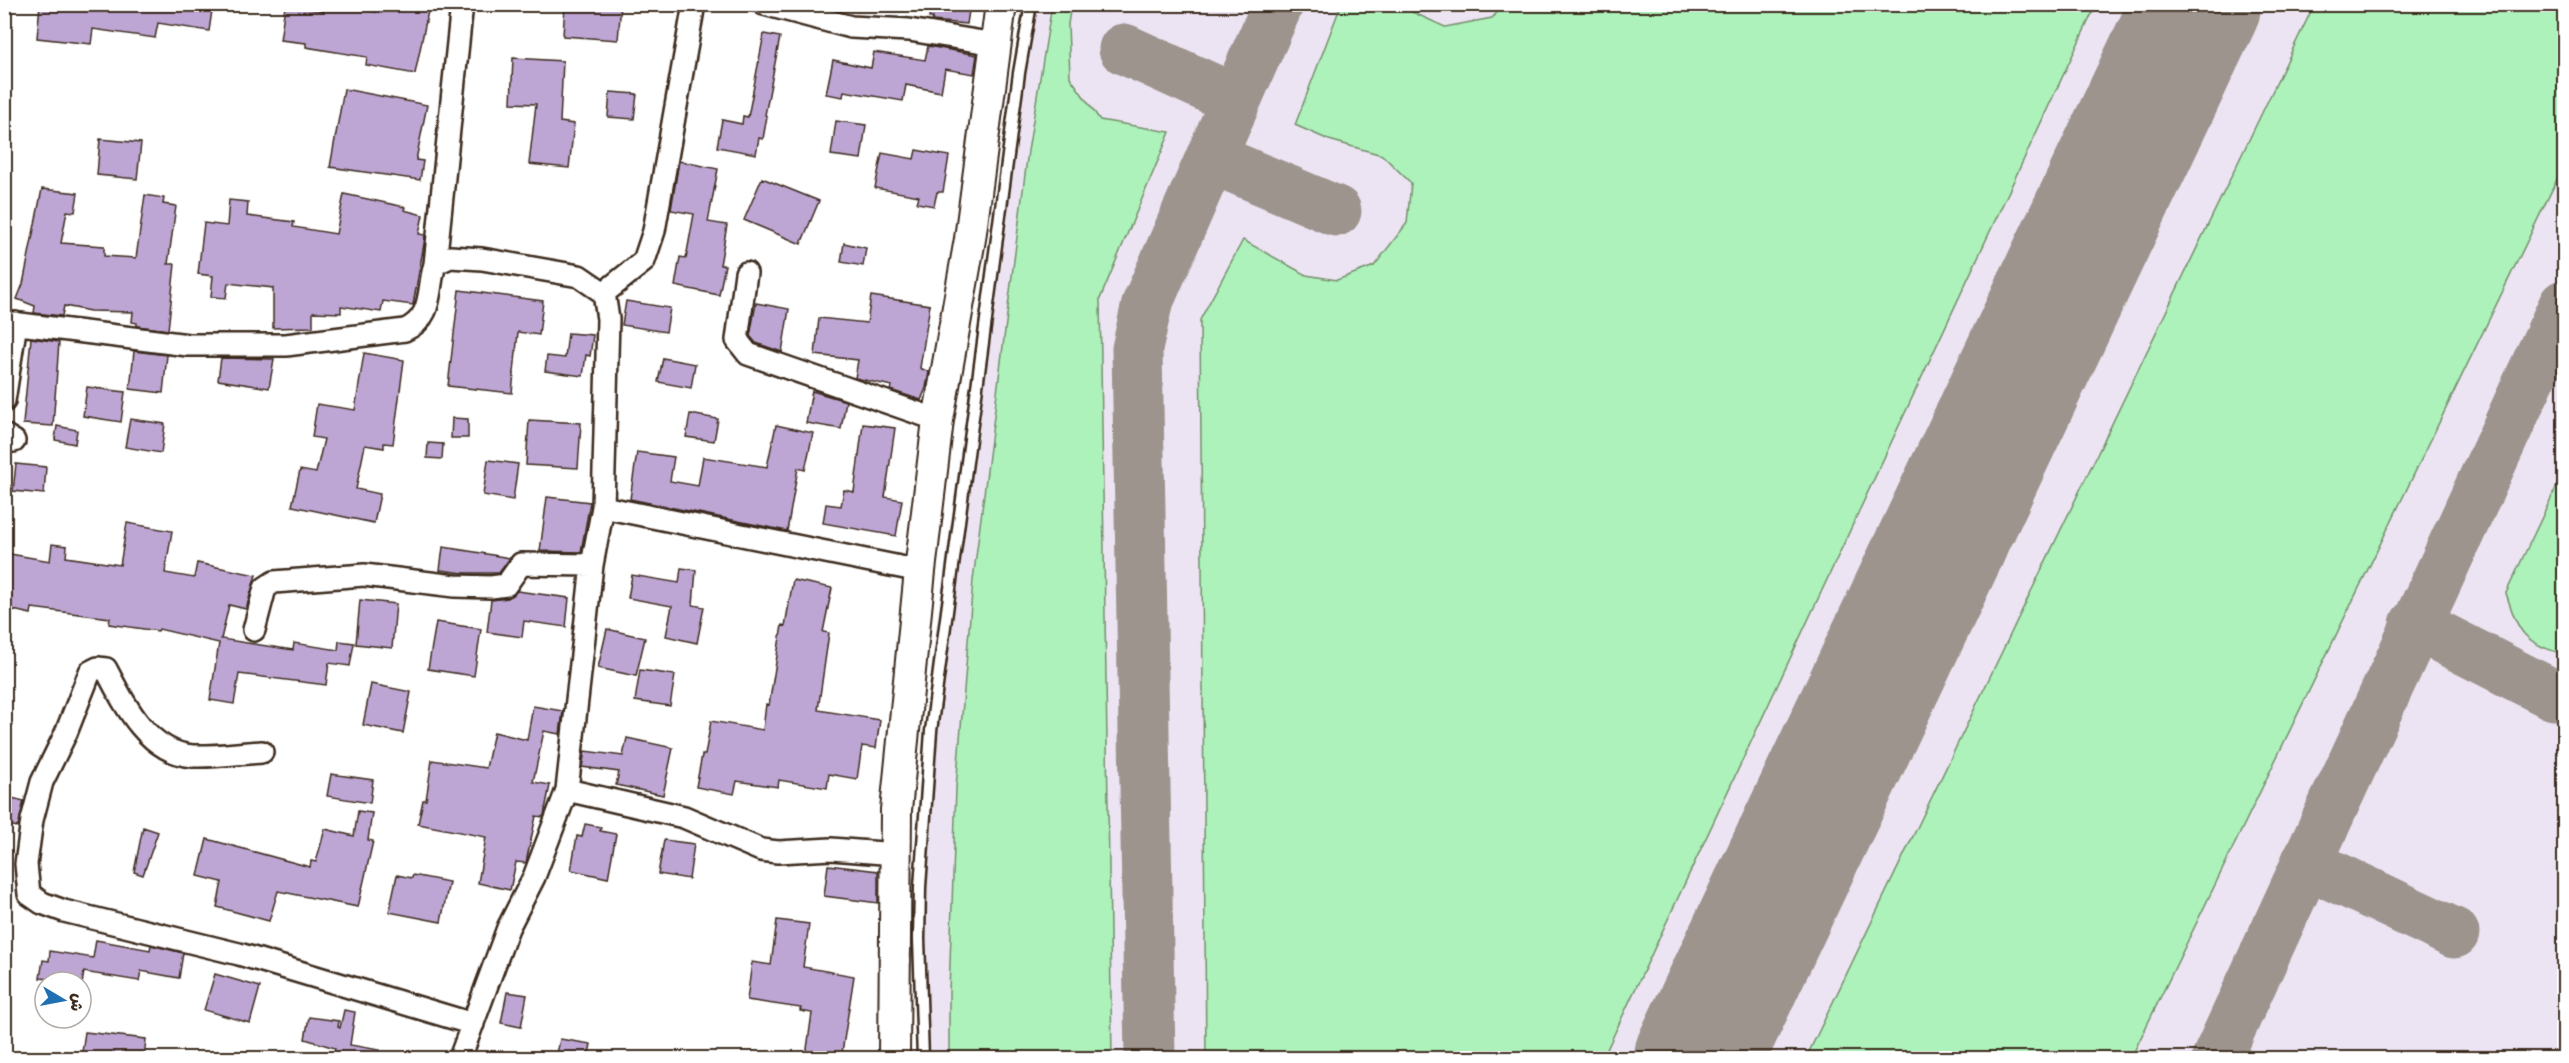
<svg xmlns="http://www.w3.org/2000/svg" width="2569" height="1063" font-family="'Balsamiq Sans','Playpen Sans Arabic',sans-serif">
<rect width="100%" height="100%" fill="#fff"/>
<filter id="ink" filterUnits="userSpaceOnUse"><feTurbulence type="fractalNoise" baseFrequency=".0167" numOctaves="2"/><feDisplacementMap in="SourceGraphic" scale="12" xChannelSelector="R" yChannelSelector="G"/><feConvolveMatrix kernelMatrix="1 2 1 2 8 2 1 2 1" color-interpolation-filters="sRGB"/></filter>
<g filter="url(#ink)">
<path fill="#ece4f2" d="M 1022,5 L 2564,5 L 2564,1058 L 916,1058 L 914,902 L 920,774 L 933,652 Z"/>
<path fill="#adf1bb" stroke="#748e6c" stroke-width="1.5" d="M 1052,5 L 1071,5 L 1068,24 L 1070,77 L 1100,120 L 1170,132 L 1100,299 L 1112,1058 L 949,1058 L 949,992 L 956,788 L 973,580 L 1028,151 Z
M 1504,5 L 2096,5 L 1603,1058 L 1206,1058 L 1200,320 L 1243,240 L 1306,275 L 1337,280 L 1374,266 L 1407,223 L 1411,183 L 1382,155 L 1329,140 L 1295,125 L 1341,5 L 1397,5 L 1445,27 L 1492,18 Z
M 2314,5 L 2564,5 L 2564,165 L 2131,1058 L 1806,1058 Z
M 2564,471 L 2564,654 C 2523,644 2518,631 2506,593 Z"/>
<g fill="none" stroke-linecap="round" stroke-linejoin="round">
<path stroke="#9d948e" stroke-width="51" d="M 1124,49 L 1236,100
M 1211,158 L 1336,211
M 2415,624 L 2554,695
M 2306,863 L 2454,933
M 1150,1058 L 1137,349 L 1147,304 L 1278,4
M 2217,1058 L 2564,305"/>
<path stroke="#9d948e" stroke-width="128" d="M 1698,1058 L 2197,4"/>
</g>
<path fill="#bea6d4" stroke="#3b2a1e" stroke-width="1.5" d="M 40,4 L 146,4 L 173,8 L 174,4 L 213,4 L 209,31 L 158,23 L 155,38 L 93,29 L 91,44 L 37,38 Z
M 325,4 L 376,12 L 378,4 L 395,4 L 428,11 L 415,74 L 366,65 L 367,57 L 306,47 L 306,43 L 280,40 L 285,6 L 324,11 Z
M 565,4 L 621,4 L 618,40 L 563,36 Z
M 931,4 L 970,4 L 967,24 L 932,21 L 933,18 L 929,18 Z
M 764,34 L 780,37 L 765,115 L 767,116 L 763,139 L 759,138 L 756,154 L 717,147 L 722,120 L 742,124 L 743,116 L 748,117 Z
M 928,46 L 977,55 L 974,74 L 945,69 L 941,92 L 906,85 L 903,101 L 844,91 L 843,97 L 826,94 L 833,60 L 871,68 L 874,52 L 925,60 Z
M 513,58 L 563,61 L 560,122 L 574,124 L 569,168 L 529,164 L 536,104 L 511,103 Z
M 344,89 L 427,105 L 416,160 L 423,161 L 420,180 L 330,167 Z
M 610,92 L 637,94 L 634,119 L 608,117 Z
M 836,121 L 866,125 L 861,159 L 831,155 Z
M 100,139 L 141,143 L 137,179 L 97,175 Z
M 916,150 L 949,156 L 943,192 L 937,192 L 934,206 L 917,203 L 919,196 L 875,188 L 882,153 L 914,159 Z
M 679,161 L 718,169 L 708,222 L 727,225 L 720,265 L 725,265 L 719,295 L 675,286 L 680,257 L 686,258 L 694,214 L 671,210 Z
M 762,178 L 819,201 L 801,244 L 744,220 Z
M 42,189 L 78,193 L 75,212 L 67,211 L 61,243 L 104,246 L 104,256 L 136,258 L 145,195 L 164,198 L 163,204 L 176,206 L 168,264 L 175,264 L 168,330 L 137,326 L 137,323 L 132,322 L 133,312 L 90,311 L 64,306 L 62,316 L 34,313 L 35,306 L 17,299 L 23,284 Z
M 344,194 L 405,207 L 404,210 L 423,215 L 419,234 L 425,235 L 424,244 L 413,305 L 383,301 L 381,312 L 341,306 L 341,313 L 313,312 L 313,327 L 273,328 L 273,288 L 228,283 L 226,298 L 211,297 L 213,276 L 198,274 L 204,223 L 227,226 L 229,200 L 248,202 L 247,216 L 294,222 L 293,227 L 336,234 Z
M 844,243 L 866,248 L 863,266 L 841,262 Z
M 459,290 L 543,301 L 539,335 L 518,332 L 512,393 L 448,386 Z
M 871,296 L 930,305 L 920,368 L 929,372 L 926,388 L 921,400 L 890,390 L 892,386 L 855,378 L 858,360 L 815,355 L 819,318 L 867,323 Z
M 626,301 L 670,308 L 666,332 L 622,325 Z
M 756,303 L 789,309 L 782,352 L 756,343 L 750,336 Z
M 568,333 L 593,335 L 590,356 L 586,355 L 583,376 L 545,371 L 547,356 L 565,358 Z
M 31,338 L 59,342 L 53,426 L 23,424 Z
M 134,351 L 167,355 L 163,393 L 130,389 Z
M 364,353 L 404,360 L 393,444 L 384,443 L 384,448 L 365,445 L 356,489 L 380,494 L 374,523 L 292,506 L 300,470 L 316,473 L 324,439 L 312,437 L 317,404 L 355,410 Z
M 221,358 L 274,359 L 269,388 L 218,380 Z
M 663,358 L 695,364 L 691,388 L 658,382 Z
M 87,387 L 125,392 L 121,422 L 83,416 Z
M 812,391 L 846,401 L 841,429 L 806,423 Z
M 690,414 L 718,419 L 714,441 L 686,437 Z
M 452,418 L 468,419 L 468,438 L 451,438 Z
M 130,419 L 165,424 L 161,453 L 125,447 Z
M 529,420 L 581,423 L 578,468 L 526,465 Z
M 863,424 L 895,428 L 885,497 L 902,500 L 896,536 L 823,523 L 826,504 L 841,506 L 844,490 L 854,492 Z
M 776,425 L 813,433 L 805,470 L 798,468 L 787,531 L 630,499 L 637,452 L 674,457 L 670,481 L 698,486 L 703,457 L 767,467 Z
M 57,426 L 77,430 L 75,444 L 55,440 Z
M 428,443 L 443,444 L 442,459 L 427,458 Z
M 488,460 L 518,464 L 513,500 L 483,495 Z
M 16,464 L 46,467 L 44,494 L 13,491 Z
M 547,497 L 590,502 L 581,552 L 540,551 Z
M 127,523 L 172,531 L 165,573 L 194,578 L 197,563 L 256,575 L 246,609 L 229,605 L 221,639 L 293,650 L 294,643 L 338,650 L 339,641 L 354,643 L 350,666 L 329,663 L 326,685 L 239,674 L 234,704 L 210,700 L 219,643 L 159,629 L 158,631 L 109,624 L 110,618 L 32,608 L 31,614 L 4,608 L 4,553 L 50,561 L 52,544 L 67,546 L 66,557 L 120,565 Z
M 443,547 L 475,552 L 510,558 L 499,573 L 464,573 L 440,570 Z
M 681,568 L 696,570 L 693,605 L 704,607 L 697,643 L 666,636 L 672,606 L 628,598 L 632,575 L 679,583 Z
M 793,580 L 832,588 L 823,632 L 829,633 L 818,710 L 880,720 L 876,748 L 862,746 L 857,779 L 829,774 L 827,788 L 779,780 L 778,787 L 737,781 L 734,794 L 696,787 L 702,755 L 705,755 L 711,721 L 763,730 L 766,704 L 769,705 L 782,625 L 785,626 Z
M 517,591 L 569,598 L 566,627 L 524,621 L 522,637 L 487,632 L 491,600 L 508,598 Z
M 360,600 L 396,604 L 392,648 L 356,644 Z
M 436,622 L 481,629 L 474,676 L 428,669 Z
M 607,629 L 645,638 L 636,676 L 598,668 Z
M 640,670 L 675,675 L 670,706 L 635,701 Z
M 371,684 L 411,692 L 403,733 L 363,725 Z
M 533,706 L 563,711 L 560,734 L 544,731 L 533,782 L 550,785 L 544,815 L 543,817 L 536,816 L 527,858 L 526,863 L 516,862 L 510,890 L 478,883 L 486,837 L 418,824 L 423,800 L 426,800 L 432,760 L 486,768 L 494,732 L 527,740 Z
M 627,738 L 673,748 L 663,795 L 616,785 L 619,772 L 582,767 L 585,751 L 623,756 Z
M 331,774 L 373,780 L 370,803 L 327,796 Z
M 4,796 L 24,801 L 18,827 L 4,824 Z
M 358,811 L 372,813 L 368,840 L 373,841 L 358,907 L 278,891 L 269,921 L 217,907 L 222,882 L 198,876 L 207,839 L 310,867 L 311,861 L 316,862 L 325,829 L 354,836 Z
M 585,824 L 601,827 L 600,831 L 616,834 L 608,878 L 571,870 L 577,836 L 582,837 Z
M 143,827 L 158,832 L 143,875 L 134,872 Z
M 664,840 L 694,844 L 689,879 L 658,874 Z
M 828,865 L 878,871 L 878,903 L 824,896 Z
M 397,875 L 412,878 L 413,875 L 449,882 L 441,922 L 389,912 Z
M 777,920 L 809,924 L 803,967 L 854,976 L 841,1059 L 806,1056 L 812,1013 L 800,1011 L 801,1008 L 747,1000 L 752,962 L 771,965 Z
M 96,940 L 150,950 L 151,945 L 183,953 L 179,978 L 141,971 L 139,981 L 84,972 L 82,984 L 81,982 L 40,978 L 43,960 L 49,961 L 50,951 L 93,958 Z
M 215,974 L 260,987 L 250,1023 L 204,1010 Z
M 507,992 L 527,995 L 521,1027 L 501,1023 Z
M 344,1010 L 355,1012 L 350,1045 L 380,1050 L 379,1059 L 332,1059 L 335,1048 L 305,1039 L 309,1017 L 339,1021 L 338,1027 L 340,1028 Z
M 85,1032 L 146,1039 L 144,1059 L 81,1059 Z
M 560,1039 L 591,1044 L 588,1059 L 556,1059 Z"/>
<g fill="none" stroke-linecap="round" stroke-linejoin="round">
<g stroke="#3b2a1e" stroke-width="15">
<path id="lane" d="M 923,1058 L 919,939 L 920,887 L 931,731 L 1019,73 L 1031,4"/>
</g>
<g stroke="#3b2a1e" stroke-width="26">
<path id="street" d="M 764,4 L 851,27 L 909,30 L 995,44
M 435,264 L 462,4
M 746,273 L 737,340 L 748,354 L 938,420
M 604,293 L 644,261 L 654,231 L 694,4
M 4,322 L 188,345 L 286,345 L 405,330 C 434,317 427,290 435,264 L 450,257 L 482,259 L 579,276 L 604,293 L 608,319 L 603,507 L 592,565 L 567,790 L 534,877 L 508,928 L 460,1058
M 4,401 L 16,323
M 4,435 L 14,441
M 603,507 L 920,571
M 254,630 L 265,588 L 274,582 L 364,575 L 455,586 L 491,587 L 506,585 L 521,564 L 592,565
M 262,752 C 240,753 216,757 193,756 C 148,753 124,704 106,669 L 98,668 L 90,672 L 66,733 L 42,782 L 32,820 L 26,864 L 29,894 L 42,903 L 64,911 L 239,954 L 473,1024
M 567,790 L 684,817 L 761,850 L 778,852 L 831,849 L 896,854"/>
</g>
<g stroke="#3b2a1e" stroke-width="34">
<path id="secondary" d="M 894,1058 L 896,810 L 920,571 L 938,420 L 970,239 L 1001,4"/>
</g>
<use href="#lane" stroke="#fff" stroke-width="10"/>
<use href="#street" stroke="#fff" stroke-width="21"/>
<use href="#secondary" stroke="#fff" stroke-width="30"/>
</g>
</g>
<rect width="2569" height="1063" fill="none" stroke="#fff" stroke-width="24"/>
<rect x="12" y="12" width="2545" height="1039" fill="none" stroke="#3b2a1e" stroke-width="2" filter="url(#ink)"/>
<g transform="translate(63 1000) rotate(100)"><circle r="28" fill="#ffffff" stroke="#b1aaa5" stroke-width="1.5"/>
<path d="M0-4.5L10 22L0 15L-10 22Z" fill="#1f6fb2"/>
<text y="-9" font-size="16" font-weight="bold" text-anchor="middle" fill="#3b2a1e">ش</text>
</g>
</svg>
